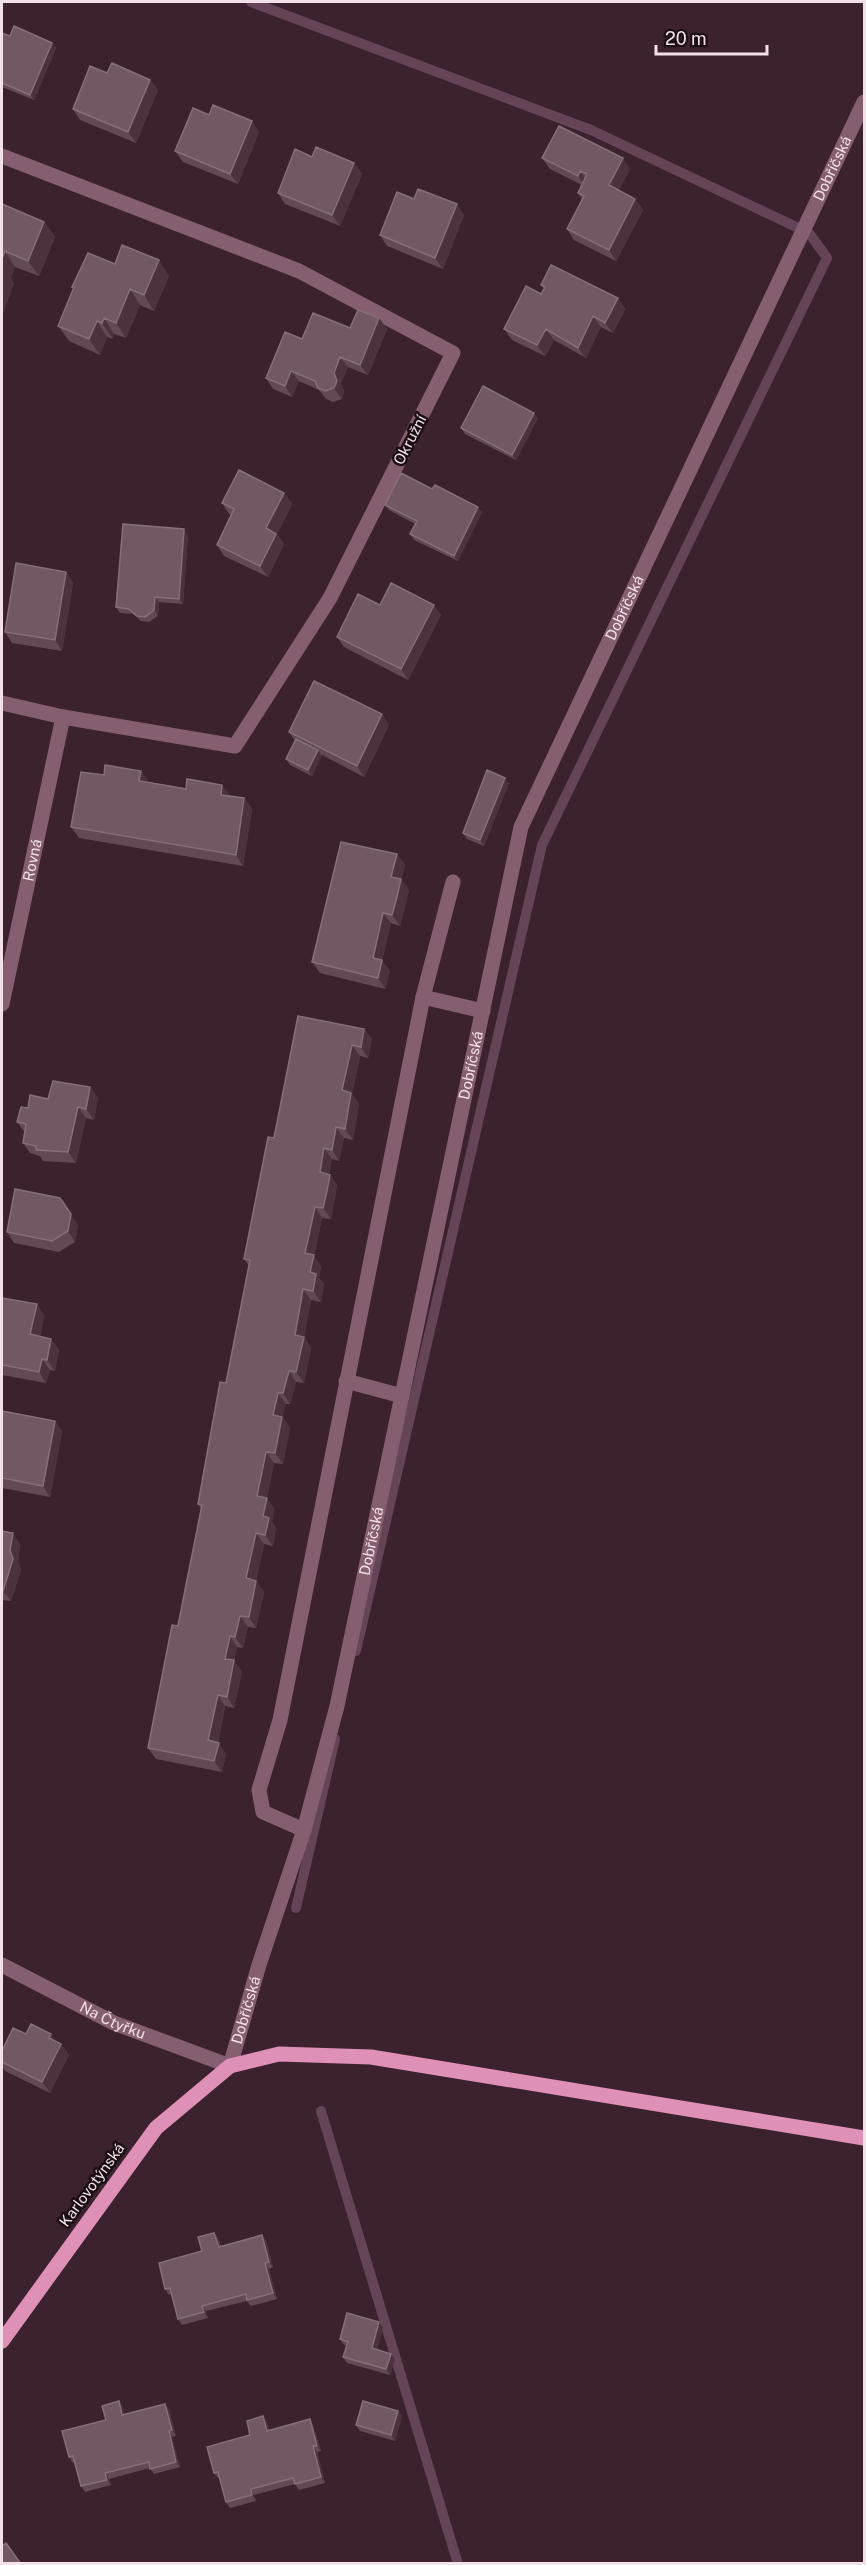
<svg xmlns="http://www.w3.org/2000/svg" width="866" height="2565" font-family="'Public Sans',sans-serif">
<rect width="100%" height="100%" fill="#3b222e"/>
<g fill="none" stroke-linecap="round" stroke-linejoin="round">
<path stroke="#654457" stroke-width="10" d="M 251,2 L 591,130 L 809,233 L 827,258 L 542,845 L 356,1651
M 296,1908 L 335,1739
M 321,2111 L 458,2564"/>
<g stroke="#855f71" stroke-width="15">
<path d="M 2,156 L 299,271 L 453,353 L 330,598 L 235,746 L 63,717 L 2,703"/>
<path d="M 453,882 L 423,997 L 483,1011"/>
<path id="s1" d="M 2,1004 L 63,717"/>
<path d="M 346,1381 L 402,1396"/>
<path d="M 304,1830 L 263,1812 L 259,1790 L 280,1720 L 423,997"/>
<path id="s2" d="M 2,1965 L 114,2023 L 230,2066 L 259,1965 L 304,1830 L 337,1706 L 521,827 L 864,102"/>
</g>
<path stroke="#df90b7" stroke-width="15" d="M 2,2341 L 156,2128 L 230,2066 L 279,2054 L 371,2057 L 864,2138"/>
</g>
<path fill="#634855" d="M 2,33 L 10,36 L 52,43 L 56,48 L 34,100 L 2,87 Z
M 107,73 L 150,80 L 158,90 L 136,143 L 80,120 L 73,109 Z
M 209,115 L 259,132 L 238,184 L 183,162 L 175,151 Z
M 312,157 L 354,163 L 362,174 L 340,226 L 285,204 L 278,193 Z
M 542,158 L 630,169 L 619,190 L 635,199 L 643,210 L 616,261 L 574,240 L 567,229 L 582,199 L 578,193 L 582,185 L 550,169 Z
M 414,199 L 464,215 L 443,269 L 387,246 L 380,235 Z
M 2,204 L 44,222 L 55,237 L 39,276 L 15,267 L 11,278 L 14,284 L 2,315 Z
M 115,264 L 169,276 L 154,311 L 140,305 L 126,338 L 114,334 L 113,339 L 107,337 L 100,355 L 69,341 L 58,326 L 73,289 L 72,287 Z
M 541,285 L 618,298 L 625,309 L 613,333 L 601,327 L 586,358 L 554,340 L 545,356 L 512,340 L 504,329 L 541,294 L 544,289 Z
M 379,318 L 387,329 L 368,375 L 348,367 L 341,383 L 344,391 L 342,399 L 333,402 L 326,399 L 319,390 L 299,381 L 292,397 L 273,389 L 266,378 L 302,339 L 350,328 Z
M 538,418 L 516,460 L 465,434 L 461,428 Z
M 432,489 L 482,512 L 458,561 L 414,540 L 410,534 L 415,524 L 389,510 L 385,505 Z
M 284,493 L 292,504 L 277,534 L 284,544 L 268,577 L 224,556 L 217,545 L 231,515 L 229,514 L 222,503 Z
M 188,535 L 183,604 L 159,602 L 158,616 L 149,622 L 141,621 L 133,614 L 120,613 L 116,607 Z
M 66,572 L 73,583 L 62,651 L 12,643 L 5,632 Z
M 380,605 L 441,615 L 408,680 L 344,647 L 337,637 Z
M 389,725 L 364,777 L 322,755 L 312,776 L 290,765 L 286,759 L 295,741 L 289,732 Z
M 141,771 L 149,782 L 244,798 L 252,809 L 243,866 L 79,838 L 71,827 L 104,775 Z
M 509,783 L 484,846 L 467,839 L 463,833 Z
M 397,854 L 405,865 L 401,879 L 409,890 L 400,926 L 391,923 L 382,961 L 390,971 L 385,989 L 320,973 L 312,962 Z
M 364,1029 L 372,1039 L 368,1058 L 360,1056 L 352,1094 L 359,1104 L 353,1140 L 344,1138 L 339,1161 L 332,1159 L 329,1174 L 337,1185 L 331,1219 L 322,1218 L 314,1256 L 321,1266 L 319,1278 L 324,1284 L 321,1302 L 311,1300 L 304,1337 L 311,1348 L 304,1383 L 296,1382 L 290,1404 L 286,1404 L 282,1417 L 290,1428 L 283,1464 L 274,1463 L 267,1498 L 274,1509 L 272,1522 L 276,1528 L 273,1546 L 264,1544 L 256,1581 L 264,1592 L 256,1628 L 248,1627 L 243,1648 L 237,1647 L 234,1661 L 242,1671 L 234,1708 L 225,1706 L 218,1743 L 226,1754 L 222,1772 L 156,1759 L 148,1748 L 178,1626 L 201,1509 L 198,1504 L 226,1383 L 249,1266 L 244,1259 L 274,1138 Z
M 90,1087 L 98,1098 L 94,1120 L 86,1118 L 76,1163 L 43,1161 L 40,1156 L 30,1153 L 23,1143 L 25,1133 L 17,1122 L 28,1108 L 48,1099 Z
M 78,1225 L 75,1242 L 59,1252 L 14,1243 L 7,1232 Z
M 2,1298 L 37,1304 L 44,1315 L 40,1337 L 51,1339 L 59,1350 L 55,1371 L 50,1370 L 46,1383 L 2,1375 Z
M 2,1411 L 55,1421 L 62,1432 L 50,1497 L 2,1488 Z
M 2,1531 L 20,1544 L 18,1561 L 21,1570 L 11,1601 L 2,1600 Z
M 26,2034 L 51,2034 L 56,2042 L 61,2044 L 69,2055 L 50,2093 L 5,2071 L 2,2066 L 2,2051 Z
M 214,2233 L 218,2238 L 221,2246 L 262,2235 L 266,2241 L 273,2267 L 269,2269 L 277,2299 L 251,2306 L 247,2301 L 206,2311 L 208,2318 L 182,2325 L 178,2319 L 171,2294 L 169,2295 L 165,2289 L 202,2251 Z
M 383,2327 L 377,2350 L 395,2359 L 390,2375 L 347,2363 L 343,2357 L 346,2346 L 344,2345 L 340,2339 Z
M 119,2401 L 123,2407 L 124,2415 L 169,2409 L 176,2436 L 172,2437 L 180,2467 L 154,2474 L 150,2468 L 109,2479 L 111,2485 L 85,2492 L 81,2486 L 75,2462 L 73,2463 L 69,2457 L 106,2420 Z
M 402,2416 L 395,2441 L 360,2431 L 356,2425 Z
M 310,2419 L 313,2425 L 321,2451 L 317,2452 L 325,2483 L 299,2490 L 295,2484 L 254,2495 L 256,2501 L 230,2508 L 226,2502 L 220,2478 L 218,2478 L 214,2473 L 250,2435 L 267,2422 L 269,2430 Z"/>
<path fill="#4c323f" d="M 52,43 L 56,48 L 34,100 L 30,95 Z
M 150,80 L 158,90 L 136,143 L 128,132 Z
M 252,121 L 259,132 L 238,184 L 230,174 Z
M 623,158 L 630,169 L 616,196 L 609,185 Z
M 354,163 L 362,174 L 340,226 L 332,215 Z
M 580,171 L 588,182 L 586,187 L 578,176 Z
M 635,199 L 643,210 L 616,261 L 609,250 Z
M 457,204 L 464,215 L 443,269 L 435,258 Z
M 44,222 L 55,237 L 39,276 L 28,261 Z
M 5,251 L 15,267 L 11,278 L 14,284 L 2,315 L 2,259 Z
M 159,260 L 169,276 L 154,311 L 144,295 Z
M 130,289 L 140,305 L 126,338 L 116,323 Z
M 618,298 L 625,309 L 613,333 L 605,323 Z
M 593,316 L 601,327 L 586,358 L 578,348 Z
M 104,318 L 114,334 L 113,339 L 102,323 Z
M 379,318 L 387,329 L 368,375 L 360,365 Z
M 97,321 L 107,337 L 100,355 L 89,339 Z
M 546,329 L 554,340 L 545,356 L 537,345 Z
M 340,357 L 348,367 L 341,383 L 344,391 L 342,399 L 334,388 L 334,373 Z
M 291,371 L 299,381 L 292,397 L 285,386 Z
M 534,413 L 538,418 L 516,460 L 512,455 Z
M 284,493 L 292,504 L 277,534 L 284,544 L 268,577 L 260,566 L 266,528 Z
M 478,507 L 482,512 L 458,561 L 454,556 Z
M 184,529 L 188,535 L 183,604 L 179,599 Z
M 66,572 L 73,583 L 62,651 L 55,640 Z
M 155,597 L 159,602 L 158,616 L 154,610 Z
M 434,605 L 441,615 L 408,680 L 401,669 Z
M 382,714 L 389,725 L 364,777 L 357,766 Z
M 318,750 L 322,756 L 312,776 L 308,770 Z
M 141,771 L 149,782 L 147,792 L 139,781 Z
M 505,778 L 509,783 L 484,846 L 480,840 Z
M 222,785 L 230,795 L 229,805 L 221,795 Z
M 244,798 L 252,809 L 243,866 L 236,855 Z
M 397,854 L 405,865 L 399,888 L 391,877 Z
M 401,879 L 409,890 L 400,926 L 392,915 Z
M 383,913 L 391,923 L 382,961 L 390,971 L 385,989 L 378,978 L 373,958 Z
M 364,1029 L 372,1039 L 368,1058 L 361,1047 Z
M 352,1045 L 360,1056 L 352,1094 L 359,1104 L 353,1140 L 345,1129 L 342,1090 Z
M 90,1087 L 98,1098 L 94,1120 L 86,1109 Z
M 78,1107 L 86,1118 L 76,1163 L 68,1152 Z
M 336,1127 L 344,1138 L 339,1161 L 332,1150 Z
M 324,1148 L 332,1159 L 328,1183 L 320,1172 Z
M 330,1175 L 337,1185 L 331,1219 L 323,1208 Z
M 60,1198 L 78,1225 L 75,1242 L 68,1231 Z
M 315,1207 L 322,1218 L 314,1256 L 321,1266 L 319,1278 L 324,1284 L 321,1302 L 313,1291 L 310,1272 L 305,1253 Z
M 303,1289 L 311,1300 L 304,1337 L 311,1348 L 304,1383 L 296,1372 L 295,1335 Z
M 37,1304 L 44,1315 L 38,1345 L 30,1334 Z
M 51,1339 L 59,1350 L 55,1371 L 47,1360 Z
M 42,1359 L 50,1370 L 46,1383 L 39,1372 Z
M 289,1371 L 296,1382 L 290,1404 L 283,1393 Z
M 278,1393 L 286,1404 L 282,1417 L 290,1428 L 283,1464 L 275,1453 L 273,1415 Z
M 55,1421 L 62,1432 L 50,1497 L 43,1486 Z
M 266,1452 L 274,1463 L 267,1498 L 274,1509 L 272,1522 L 276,1528 L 273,1546 L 265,1535 L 263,1516 L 257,1496 Z
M 13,1533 L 20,1544 L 18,1561 L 21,1570 L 11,1601 L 3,1591 Z
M 256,1533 L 264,1544 L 254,1589 L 246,1578 Z
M 256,1581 L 264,1592 L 256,1628 L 249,1617 Z
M 240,1616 L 248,1627 L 243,1648 L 235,1637 Z
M 230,1636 L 237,1647 L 234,1661 L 242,1671 L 234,1708 L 227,1697 L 225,1659 Z
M 218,1695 L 225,1706 L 216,1751 L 208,1740 Z
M 219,1743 L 226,1754 L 222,1772 L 214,1761 Z
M 51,2034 L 58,2045 L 49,2038 Z
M 61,2044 L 69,2055 L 50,2093 L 42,2082 Z
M 214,2233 L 218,2238 L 222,2253 L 219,2247 Z
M 262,2235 L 266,2241 L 273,2267 L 269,2262 Z
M 265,2263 L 269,2269 L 277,2299 L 273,2293 Z
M 202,2306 L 206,2311 L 208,2318 L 204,2312 Z
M 379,2322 L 383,2327 L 376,2354 L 372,2348 Z
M 391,2354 L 395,2359 L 390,2375 L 386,2369 Z
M 119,2401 L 123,2407 L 126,2421 L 122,2415 Z
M 165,2404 L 169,2409 L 176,2436 L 172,2430 Z
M 398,2411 L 402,2416 L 395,2441 L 391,2435 Z
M 263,2416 L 267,2422 L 271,2437 L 267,2431 Z
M 310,2419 L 313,2425 L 321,2451 L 317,2446 Z
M 169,2431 L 172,2437 L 180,2467 L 176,2462 Z
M 313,2446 L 317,2452 L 325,2483 L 321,2477 Z
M 105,2473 L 109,2479 L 111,2485 L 107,2480 Z
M 251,2489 L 254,2495 L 256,2501 L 252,2495 Z"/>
<path fill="#725865" stroke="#866e7a" stroke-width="1.5" d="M 14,26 L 52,43 L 30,95 L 2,83 L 2,33 L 10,36 Z
M 112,63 L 150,80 L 128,132 L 73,109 L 90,66 L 107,73 Z
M 213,105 L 252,121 L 230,174 L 175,151 L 193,108 L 209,115 Z
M 559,126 L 623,158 L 609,185 L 635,199 L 609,250 L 567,229 L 584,196 L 578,193 L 587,174 L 580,171 L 578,176 L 542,158 Z
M 316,147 L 354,163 L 332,215 L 278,193 L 295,149 L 312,157 Z
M 418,189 L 457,204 L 435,258 L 380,235 L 397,192 L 414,199 Z
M 2,204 L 44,222 L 28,261 L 5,251 L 2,259 Z
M 122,245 L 159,260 L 144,295 L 130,289 L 116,323 L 104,318 L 102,323 L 97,321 L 89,339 L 58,326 L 74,287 L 72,287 L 88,253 L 115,264 Z
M 551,265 L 618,298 L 605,323 L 593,316 L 578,348 L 546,329 L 537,345 L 504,329 L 526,286 L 541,294 L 545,287 L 541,285 Z
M 358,310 L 379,318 L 360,365 L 340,357 L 334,373 L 337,381 L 334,388 L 325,391 L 318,388 L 315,381 L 291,371 L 285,386 L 266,378 L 285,332 L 302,339 L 313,313 L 350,328 Z
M 483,386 L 534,413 L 512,455 L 461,428 Z
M 239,470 L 284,493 L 266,528 L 276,534 L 260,566 L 217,545 L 234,509 L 222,503 Z
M 401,473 L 432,489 L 435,485 L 478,507 L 454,556 L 410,534 L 417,521 L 385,505 Z
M 123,524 L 184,529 L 179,599 L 155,597 L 154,610 L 145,617 L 137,616 L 129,609 L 116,607 Z
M 16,563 L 66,572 L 55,640 L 5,632 Z
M 391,583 L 434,605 L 401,669 L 337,637 L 358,594 L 380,605 Z
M 314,681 L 382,714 L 357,766 L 289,732 Z
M 296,739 L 318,750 L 308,770 L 286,759 Z
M 105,765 L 141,771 L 139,781 L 163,785 L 186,789 L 187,779 L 222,785 L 221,795 L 244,798 L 236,855 L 71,827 L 81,772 L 104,775 Z
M 487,770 L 505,778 L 480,840 L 463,833 Z
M 341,842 L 397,854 L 391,877 L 401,879 L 397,897 L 392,915 L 383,913 L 373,958 L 382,960 L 378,978 L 312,962 Z
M 298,1016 L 364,1029 L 361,1047 L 352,1045 L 342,1090 L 351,1093 L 345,1129 L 336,1127 L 332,1150 L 324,1148 L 320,1172 L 330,1175 L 327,1191 L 323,1208 L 315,1207 L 305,1253 L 314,1255 L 310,1272 L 316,1274 L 313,1291 L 303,1289 L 295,1335 L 304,1337 L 296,1372 L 289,1371 L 283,1393 L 278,1393 L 273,1415 L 282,1417 L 275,1453 L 266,1452 L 257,1496 L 267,1498 L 263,1516 L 269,1518 L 265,1535 L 256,1533 L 246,1578 L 256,1581 L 249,1617 L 240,1616 L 235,1637 L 230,1636 L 225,1659 L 234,1660 L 227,1697 L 218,1695 L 208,1740 L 219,1743 L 214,1761 L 148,1748 L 172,1625 L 178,1626 L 186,1585 L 202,1505 L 198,1504 L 220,1382 L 226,1383 L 250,1260 L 244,1259 L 268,1137 L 274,1138 Z
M 53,1081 L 90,1087 L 86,1109 L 78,1107 L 68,1152 L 36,1150 L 36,1146 L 23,1143 L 26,1124 L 17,1122 L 21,1107 L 28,1108 L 30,1095 L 48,1099 Z
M 15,1189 L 60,1198 L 71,1214 L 68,1231 L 52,1241 L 7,1232 Z
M 2,1298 L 37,1304 L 30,1334 L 51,1339 L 47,1360 L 42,1359 L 39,1372 L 2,1365 Z
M 2,1411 L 55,1421 L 43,1486 L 2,1478 Z
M 2,1531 L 13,1533 L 10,1550 L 13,1559 L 3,1591 L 2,1590 Z
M 31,2024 L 51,2034 L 49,2038 L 61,2044 L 42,2082 L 2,2062 L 2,2051 L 13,2028 L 26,2034 Z
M 214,2233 L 219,2247 L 262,2235 L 269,2262 L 265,2263 L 273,2293 L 247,2300 L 246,2294 L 202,2306 L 204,2312 L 178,2319 L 170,2288 L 165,2289 L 159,2263 L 202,2251 L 198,2237 Z
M 347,2313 L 379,2322 L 372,2348 L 391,2354 L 386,2369 L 343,2357 L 348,2342 L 340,2339 Z
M 119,2401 L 122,2415 L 165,2404 L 172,2430 L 169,2431 L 176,2462 L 150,2469 L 149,2462 L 105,2473 L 107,2480 L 81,2486 L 73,2456 L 69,2457 L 62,2431 L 106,2420 L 102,2406 Z
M 363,2401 L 398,2411 L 391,2435 L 356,2425 Z
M 263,2416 L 267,2431 L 310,2419 L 317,2446 L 313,2446 L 321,2477 L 295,2484 L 293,2478 L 251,2489 L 252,2495 L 226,2502 L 218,2472 L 214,2473 L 207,2447 L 250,2435 L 247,2421 Z
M 6,2543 L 21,2564 L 2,2564 L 2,2546 Z"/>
<g text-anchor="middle" stroke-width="5" stroke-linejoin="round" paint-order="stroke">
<g font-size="15" fill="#f3e1e9" stroke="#1b0f15">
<text dy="5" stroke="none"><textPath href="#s2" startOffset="2252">Dobříčská</textPath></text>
<text transform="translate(410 440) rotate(-63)" y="5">Okružní</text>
<text dy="5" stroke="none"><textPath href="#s2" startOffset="1766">Dobříčská</textPath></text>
<text dy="5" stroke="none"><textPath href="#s1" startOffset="147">Rovná</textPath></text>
<text dy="5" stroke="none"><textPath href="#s2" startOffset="1280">Dobříčská</textPath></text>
<text dy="5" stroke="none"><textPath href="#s2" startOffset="794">Dobříčská</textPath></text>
<text dy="5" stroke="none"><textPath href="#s2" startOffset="308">Dobříčská</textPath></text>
<text dy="5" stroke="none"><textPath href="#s2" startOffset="124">Na Čtyřku</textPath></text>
<text transform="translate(92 2185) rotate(-54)" y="5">Karlovotýnská</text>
</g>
</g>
<rect width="866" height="2565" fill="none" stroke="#f3e1e9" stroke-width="6"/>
<path d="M656 45v9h111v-9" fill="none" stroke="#f3e1e9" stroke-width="3"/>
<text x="665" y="45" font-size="18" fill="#f3e1e9" stroke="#1b0f15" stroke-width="4.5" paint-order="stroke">20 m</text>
</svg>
